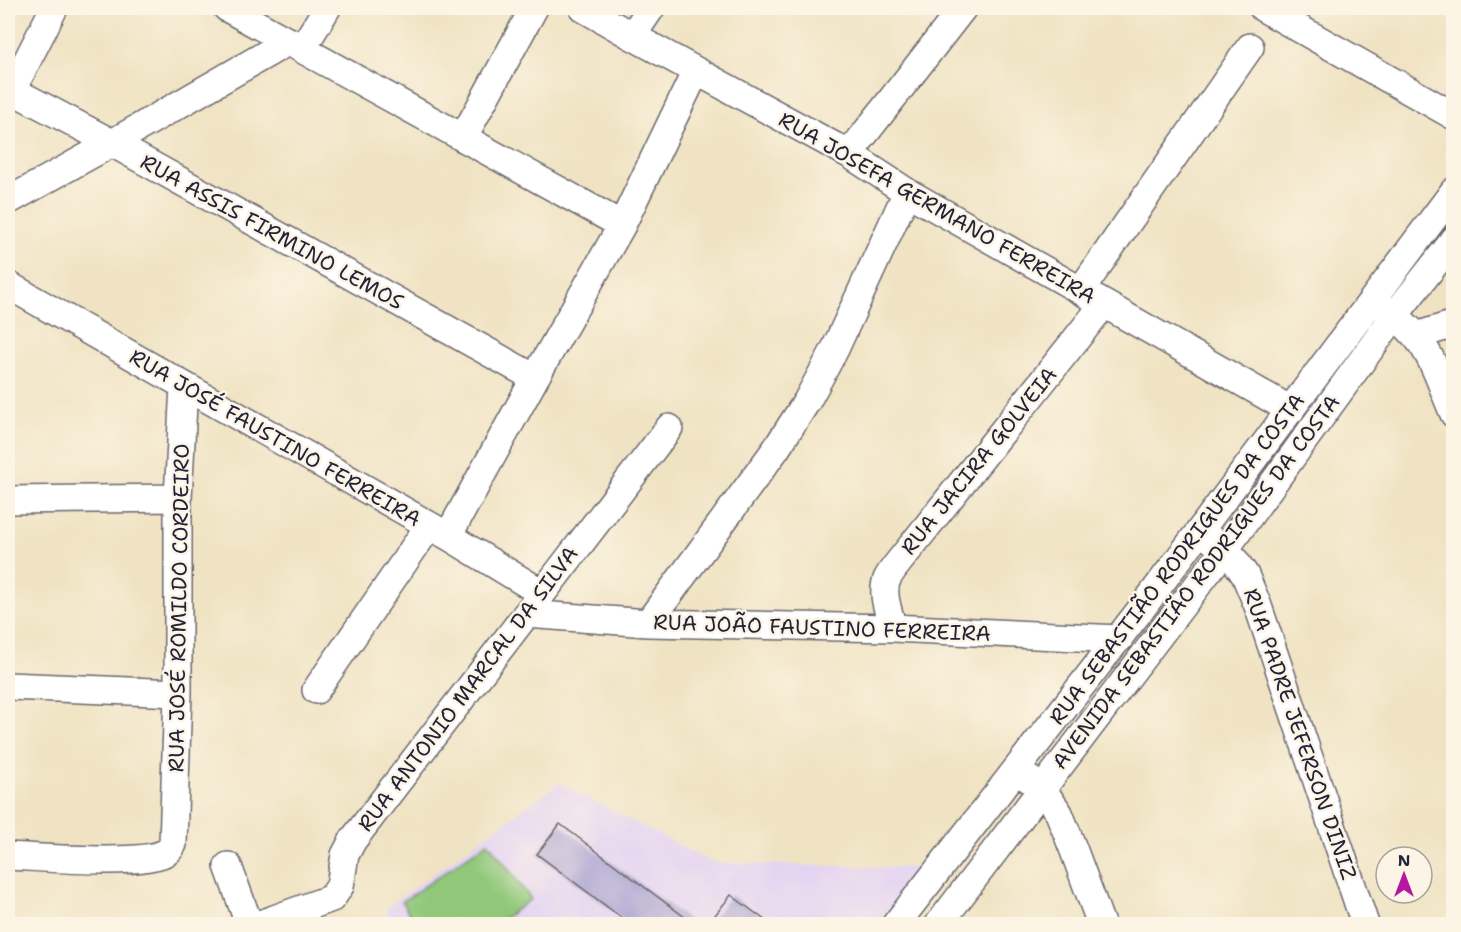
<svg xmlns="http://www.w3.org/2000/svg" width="1461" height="932" font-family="'Shantell Sans',sans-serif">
<rect width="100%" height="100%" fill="#fcf5e5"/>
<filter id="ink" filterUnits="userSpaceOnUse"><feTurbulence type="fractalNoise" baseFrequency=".0167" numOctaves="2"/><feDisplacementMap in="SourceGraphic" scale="12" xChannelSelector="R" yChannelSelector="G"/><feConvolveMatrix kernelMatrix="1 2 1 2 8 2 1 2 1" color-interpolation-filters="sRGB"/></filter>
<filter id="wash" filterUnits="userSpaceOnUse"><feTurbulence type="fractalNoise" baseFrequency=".008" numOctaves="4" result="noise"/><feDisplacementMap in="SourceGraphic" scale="24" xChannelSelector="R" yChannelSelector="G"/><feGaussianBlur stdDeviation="1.35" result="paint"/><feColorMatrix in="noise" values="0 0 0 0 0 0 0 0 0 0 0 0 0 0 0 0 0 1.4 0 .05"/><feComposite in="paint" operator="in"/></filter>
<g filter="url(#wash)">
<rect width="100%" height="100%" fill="#f0e3c3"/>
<path fill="#e3d3f2" d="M 559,783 L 713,863 L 926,868 L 883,924 L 388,924 L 387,907 Z"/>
<path fill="#90c779" stroke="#59745a" stroke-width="1.5" d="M 488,842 L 531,899 L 496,924 L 416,924 L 402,902 Z"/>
<g id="blocks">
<path fill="#a79fd1" d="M 560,824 L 694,924 L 630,924 L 537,854 Z
M 731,895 L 770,924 L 720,924 L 712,919 Z"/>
</g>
</g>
<g filter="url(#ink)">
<use href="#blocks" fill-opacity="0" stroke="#6a666b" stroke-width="1.5"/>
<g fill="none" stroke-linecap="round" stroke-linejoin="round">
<g stroke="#6a666b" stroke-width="30">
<path id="minor" d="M 227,8 L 622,225
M 583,8 L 632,36 L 849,154 L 907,192 L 1291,410
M 1263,8 L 1454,116
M 632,36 L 651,8
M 302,49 L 327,8
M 8,88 L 112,143 L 535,378
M 8,98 L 54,8
M 463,138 L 534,8
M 849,154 L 963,8
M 8,201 L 112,143 L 289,41
M 8,285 L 448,536 L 542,593
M 1081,290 L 1250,47
M 1380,305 C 1399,318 1417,333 1428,354 C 1439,373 1445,395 1454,414
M 1416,336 L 1454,324
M 8,500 L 178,498
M 448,536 L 535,378 L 622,225 L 696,71
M 1212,540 L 1226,548 L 1245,575 L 1258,606 L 1365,924
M 526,614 L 648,623 L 893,628 L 1119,639
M 648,623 L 776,449 L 807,401 L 835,349 L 907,192
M 893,628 C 889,613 881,594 887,579 C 890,573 894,568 898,563 L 1104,304
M 8,686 L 178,693
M 316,690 L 429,526
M 1029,779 L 1042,789 L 1059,813 L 1074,851 L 1101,924
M 8,856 C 38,857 147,867 168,851 C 169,850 172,846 173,844 L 178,693 L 178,498 L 184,386
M 228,866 L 249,924
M 260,924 L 332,898 L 340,886 L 345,855 L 353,840 L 669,428
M 896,924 L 1145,604 L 1454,191
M 939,924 L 1226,548 L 1395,315 L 1454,240"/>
</g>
<use href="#minor" stroke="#fff" stroke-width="27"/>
</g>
</g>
<g text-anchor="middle" stroke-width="5" stroke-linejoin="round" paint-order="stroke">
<g font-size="21" fill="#22223b" stroke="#fcf5e5">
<text transform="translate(937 208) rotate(30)" y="7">RUA JOSEFA GERMANO FERREIRA</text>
<text transform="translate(272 232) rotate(29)" y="7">RUA ASSIS FIRMINO LEMOS</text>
<text transform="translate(275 438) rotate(30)" y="7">RUA JOSÉ FAUSTINO FERREIRA</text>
<text transform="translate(979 461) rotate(-51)" y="7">RUA JACIRA GOLVEIA</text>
<text transform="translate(1177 559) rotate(-53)" y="7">RUA SEBASTIÃO RODRIGUES DA COSTA</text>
<text transform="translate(1196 582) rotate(-53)" y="7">AVENIDA SEBASTIÃO RODRIGUES DA COSTA</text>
<text transform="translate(179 608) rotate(-89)" y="7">RUA JOSÉ ROMILDO CORDEIRO</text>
<text transform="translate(822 628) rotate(2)" y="7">RUA JOÃO FAUSTINO FERREIRA</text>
<text transform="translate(468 689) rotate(-53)" y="7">RUA ANTONIO MARCAL DA SILVA</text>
<text transform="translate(1300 734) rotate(71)" y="7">RUA PADRE JEFERSON DINIZ</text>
</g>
</g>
<rect width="1461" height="932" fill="none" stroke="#fcf5e5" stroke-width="30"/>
<g transform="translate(1404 875)"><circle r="28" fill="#fcf5e5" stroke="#a5a1a1" stroke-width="1.5"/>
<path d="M0-4.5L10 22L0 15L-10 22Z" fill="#b5179e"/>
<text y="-9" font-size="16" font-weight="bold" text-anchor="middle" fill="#22223b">N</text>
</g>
</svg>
